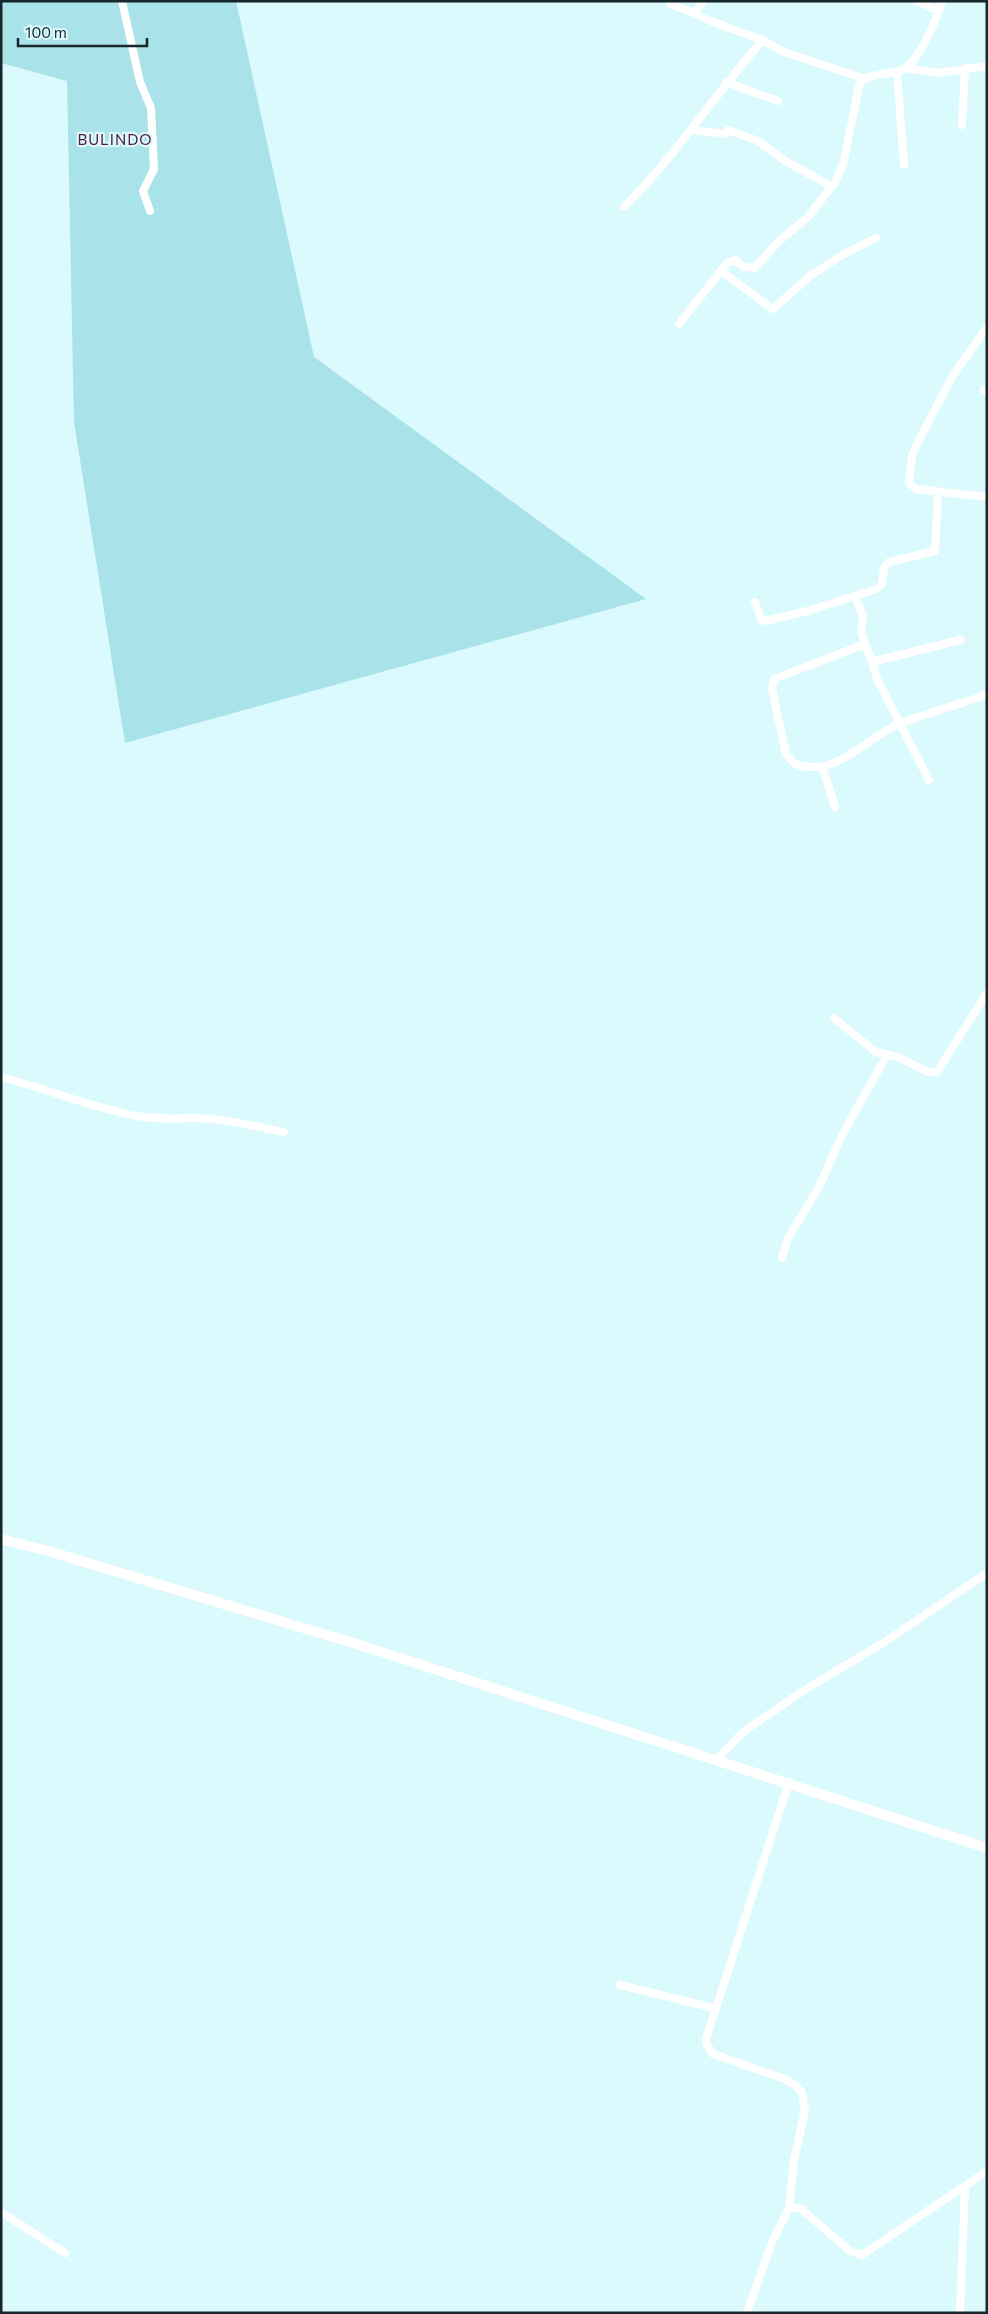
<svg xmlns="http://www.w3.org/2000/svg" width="988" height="2314" font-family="Commissioner,sans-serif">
<rect width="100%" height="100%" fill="#dbfafe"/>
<path fill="#a9e2e8" d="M 1,1 L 236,1 L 314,357 L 646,599 L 125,743 L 74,422 L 67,81 L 1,63 Z"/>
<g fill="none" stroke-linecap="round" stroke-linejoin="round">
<path stroke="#fff" stroke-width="8" d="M 122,1 L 140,82 L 151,108 L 154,169 L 143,191 L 150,211
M 917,1 L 939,11
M 670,4 L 694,13 L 704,1
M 694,13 L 708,20 L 762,40 L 784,52 L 863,78
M 906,68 L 938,73 L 987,66
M 897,72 L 904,165
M 726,82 L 778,101
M 962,125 L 965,68
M 692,130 L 724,134 L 728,130 L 758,141 L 787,162 L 831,186
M 624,207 C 676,156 714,95 763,40
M 721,271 L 773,309 L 810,276 L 844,254 L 876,238
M 679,324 L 727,263 L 735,260 L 744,267 L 755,268 L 778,242 L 808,217 L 835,182 L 843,165 L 860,82 C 868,73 892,75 904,69 C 919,61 937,18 942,1
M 987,327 L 952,377 L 917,444 L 912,456 L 909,483 L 916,489 L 987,497
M 984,390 L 987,392
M 855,597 L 863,616 L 861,632 L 872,662
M 755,602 L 761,619 L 765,621 L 808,611 L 876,589 L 882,584 L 884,568 L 889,562 L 935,551 L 938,493
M 865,644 L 774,679 L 772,689 L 786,754 L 795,764 C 835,779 866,738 899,724 C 928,713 958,705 987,694
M 822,766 L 835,807
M 929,780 L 877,679 L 872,662 L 960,640
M 834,1018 L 876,1052 L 898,1057 L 928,1072 L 937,1072 L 987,993
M 1,1077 C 47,1089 90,1107 137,1116 C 163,1121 187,1116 213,1119 C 237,1121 261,1128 284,1132
M 782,1258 L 788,1238 L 819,1187 L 843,1133 L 887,1055
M 717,1759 L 743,1732 L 806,1689 L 883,1643 L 987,1573
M 789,1782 L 706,2039 L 707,2045 L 713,2054 L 785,2079 L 795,2085 L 802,2092 L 805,2111 L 794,2160 L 789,2208
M 620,1985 L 714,2008
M 1,2212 L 65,2253
M 747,2313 L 772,2242 L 789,2208 L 800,2208 L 850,2251 L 862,2255 L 987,2171
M 960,2313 L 965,2187"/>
<path stroke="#fff" stroke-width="10" d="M 1,1539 L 48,1551 L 363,1646 L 987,1848"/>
</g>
<g text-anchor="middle" stroke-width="4.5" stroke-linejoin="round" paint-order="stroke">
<g font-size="15" letter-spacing="1" fill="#54193e" stroke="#dbfafe">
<text x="115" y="145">BULINDO</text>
</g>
</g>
<rect width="988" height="2314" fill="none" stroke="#182729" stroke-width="5"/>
<path d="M18 38v8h129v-8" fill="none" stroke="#182729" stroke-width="2.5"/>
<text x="25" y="38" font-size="15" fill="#182729" stroke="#dbfafe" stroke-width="4" paint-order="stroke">100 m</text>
</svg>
